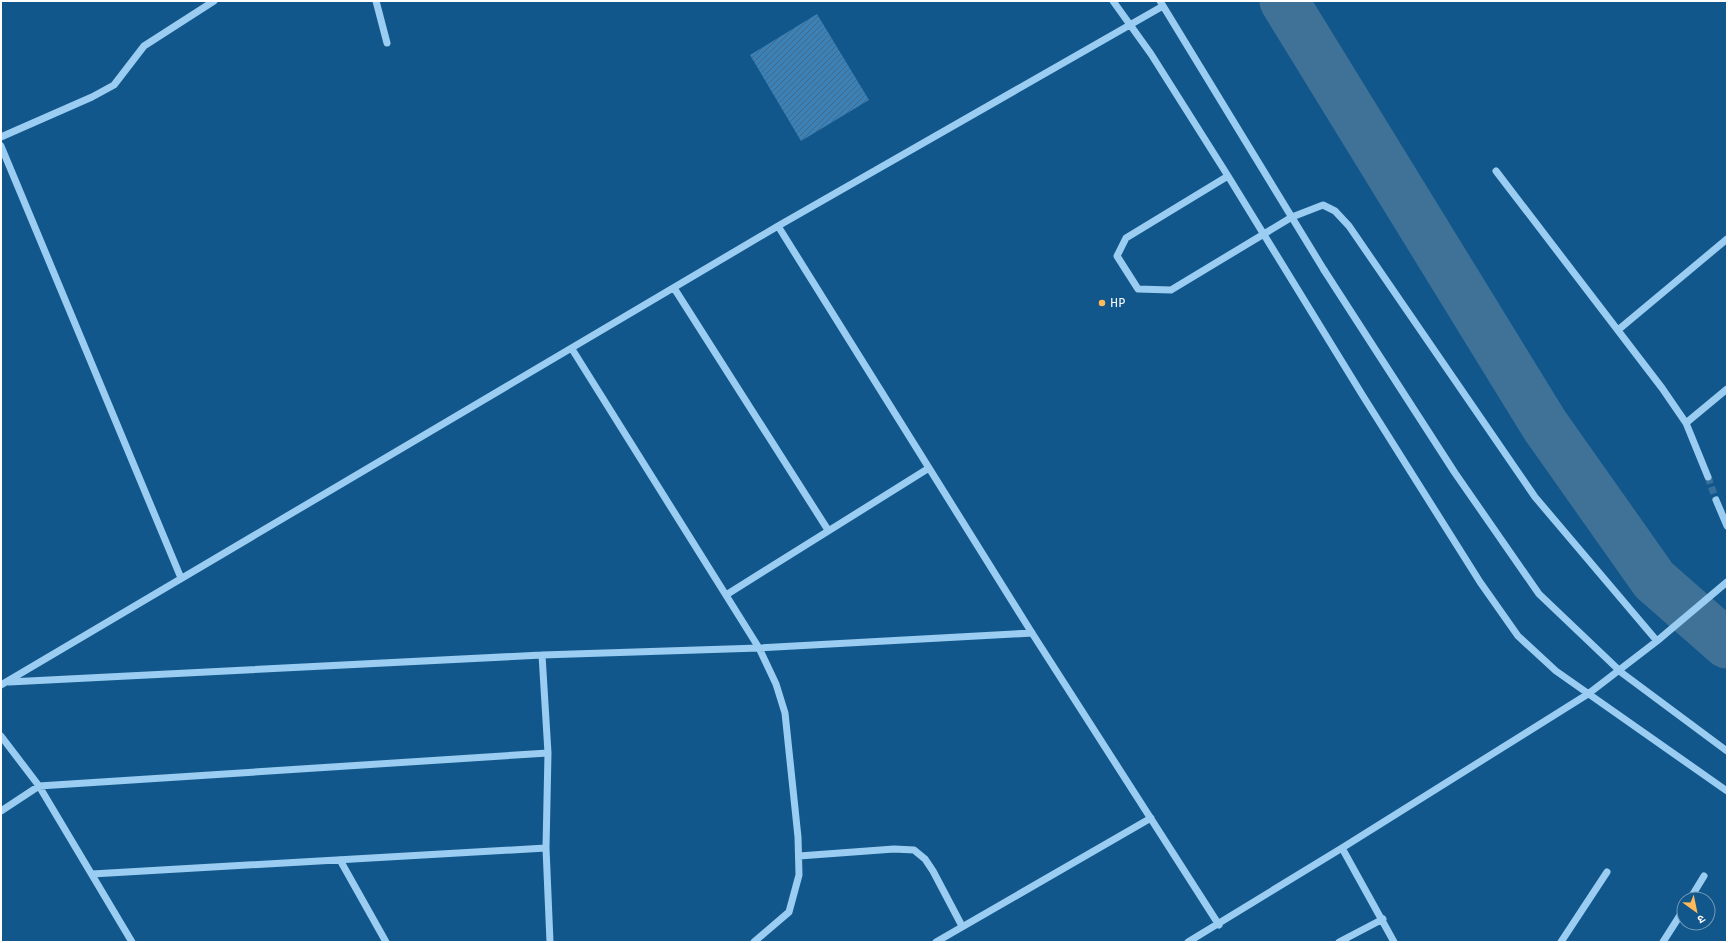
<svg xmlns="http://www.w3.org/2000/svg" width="1728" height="943" font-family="'Fira Sans','Noto Sans Devanagari',sans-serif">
<defs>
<pattern id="building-hatch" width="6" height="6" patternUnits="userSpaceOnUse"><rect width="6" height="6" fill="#3b81b5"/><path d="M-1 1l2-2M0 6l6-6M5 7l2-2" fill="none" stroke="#436986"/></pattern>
</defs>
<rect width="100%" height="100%" fill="#12578b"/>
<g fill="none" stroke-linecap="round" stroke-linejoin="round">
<path stroke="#407298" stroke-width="49" d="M 1284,1 L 1544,424 L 1654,580 L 1727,644"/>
</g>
<path fill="url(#building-hatch)" d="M 817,14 L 869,100 L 801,141 L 750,55 Z"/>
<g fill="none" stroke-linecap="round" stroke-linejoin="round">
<path stroke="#36709c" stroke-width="7" stroke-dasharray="7 3.5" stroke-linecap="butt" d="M 1708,477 L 1716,500"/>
<path stroke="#9acdf1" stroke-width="7" d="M 376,1 L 387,43
M 1113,1 L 1151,54 L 1228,176 L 1363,396 L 1480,582 L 1518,636 L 1556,671 L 1727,791
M 1160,1 L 1324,270
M 1,137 L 92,97 L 114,85 L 144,46 L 214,1
M 1,146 L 181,578
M 1496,171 L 1662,388 L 1686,423 L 1708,477
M 1228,176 L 1126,238 L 1117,256 L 1138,289 L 1171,290 L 1292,217 L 1323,205 L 1335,211 L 1349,226 L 1535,497 L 1657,641
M 778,226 L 1032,633 L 1219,925
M 674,288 L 828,530
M 1618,330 L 1727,239
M 572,349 L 759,648 L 776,684 L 785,713 L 798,837 L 799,875 L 789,912 L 754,942
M 1686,423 L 1727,389
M 1716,500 L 1727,526
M 726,595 L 929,468
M 542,655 L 548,753 L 546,848 L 550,942
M 9,682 L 542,655 L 759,648 L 1032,633
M 1,685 L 778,226 L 1163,6
M 1,736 L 39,786 L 132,942
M 1,811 L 39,786 L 548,753
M 1342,848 L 1394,942
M 799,856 L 894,849 L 914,850 L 925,859 L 933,871 L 962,926
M 340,860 L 386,942
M 92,874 L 546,848
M 1690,899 L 1704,876
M 936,942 L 1151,818
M 1188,942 L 1342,848 L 1588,694 L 1657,641 L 1727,582
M 1339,942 L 1383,919
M 1561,942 L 1607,872
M 1663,942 L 1684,909"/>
<path stroke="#9acdf1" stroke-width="7" d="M 1324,270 L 1455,473 L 1539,594 L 1622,673 L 1727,751"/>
</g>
<circle fill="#ffb95a" stroke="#12578b" stroke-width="1.5" cx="1102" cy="303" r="4"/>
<g text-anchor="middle" stroke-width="4" stroke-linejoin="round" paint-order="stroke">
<g font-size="12" fill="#fff" stroke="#12578b" text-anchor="start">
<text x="1110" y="307">HP</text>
</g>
</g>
<rect width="1728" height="943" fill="none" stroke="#ffffff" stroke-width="4"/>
<g transform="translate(1696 911) rotate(147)"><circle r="19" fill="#12578b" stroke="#719ab9"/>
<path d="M0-3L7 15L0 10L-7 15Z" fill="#ffb95a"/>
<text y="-6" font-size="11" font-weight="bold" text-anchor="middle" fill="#ffffff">उ</text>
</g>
</svg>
